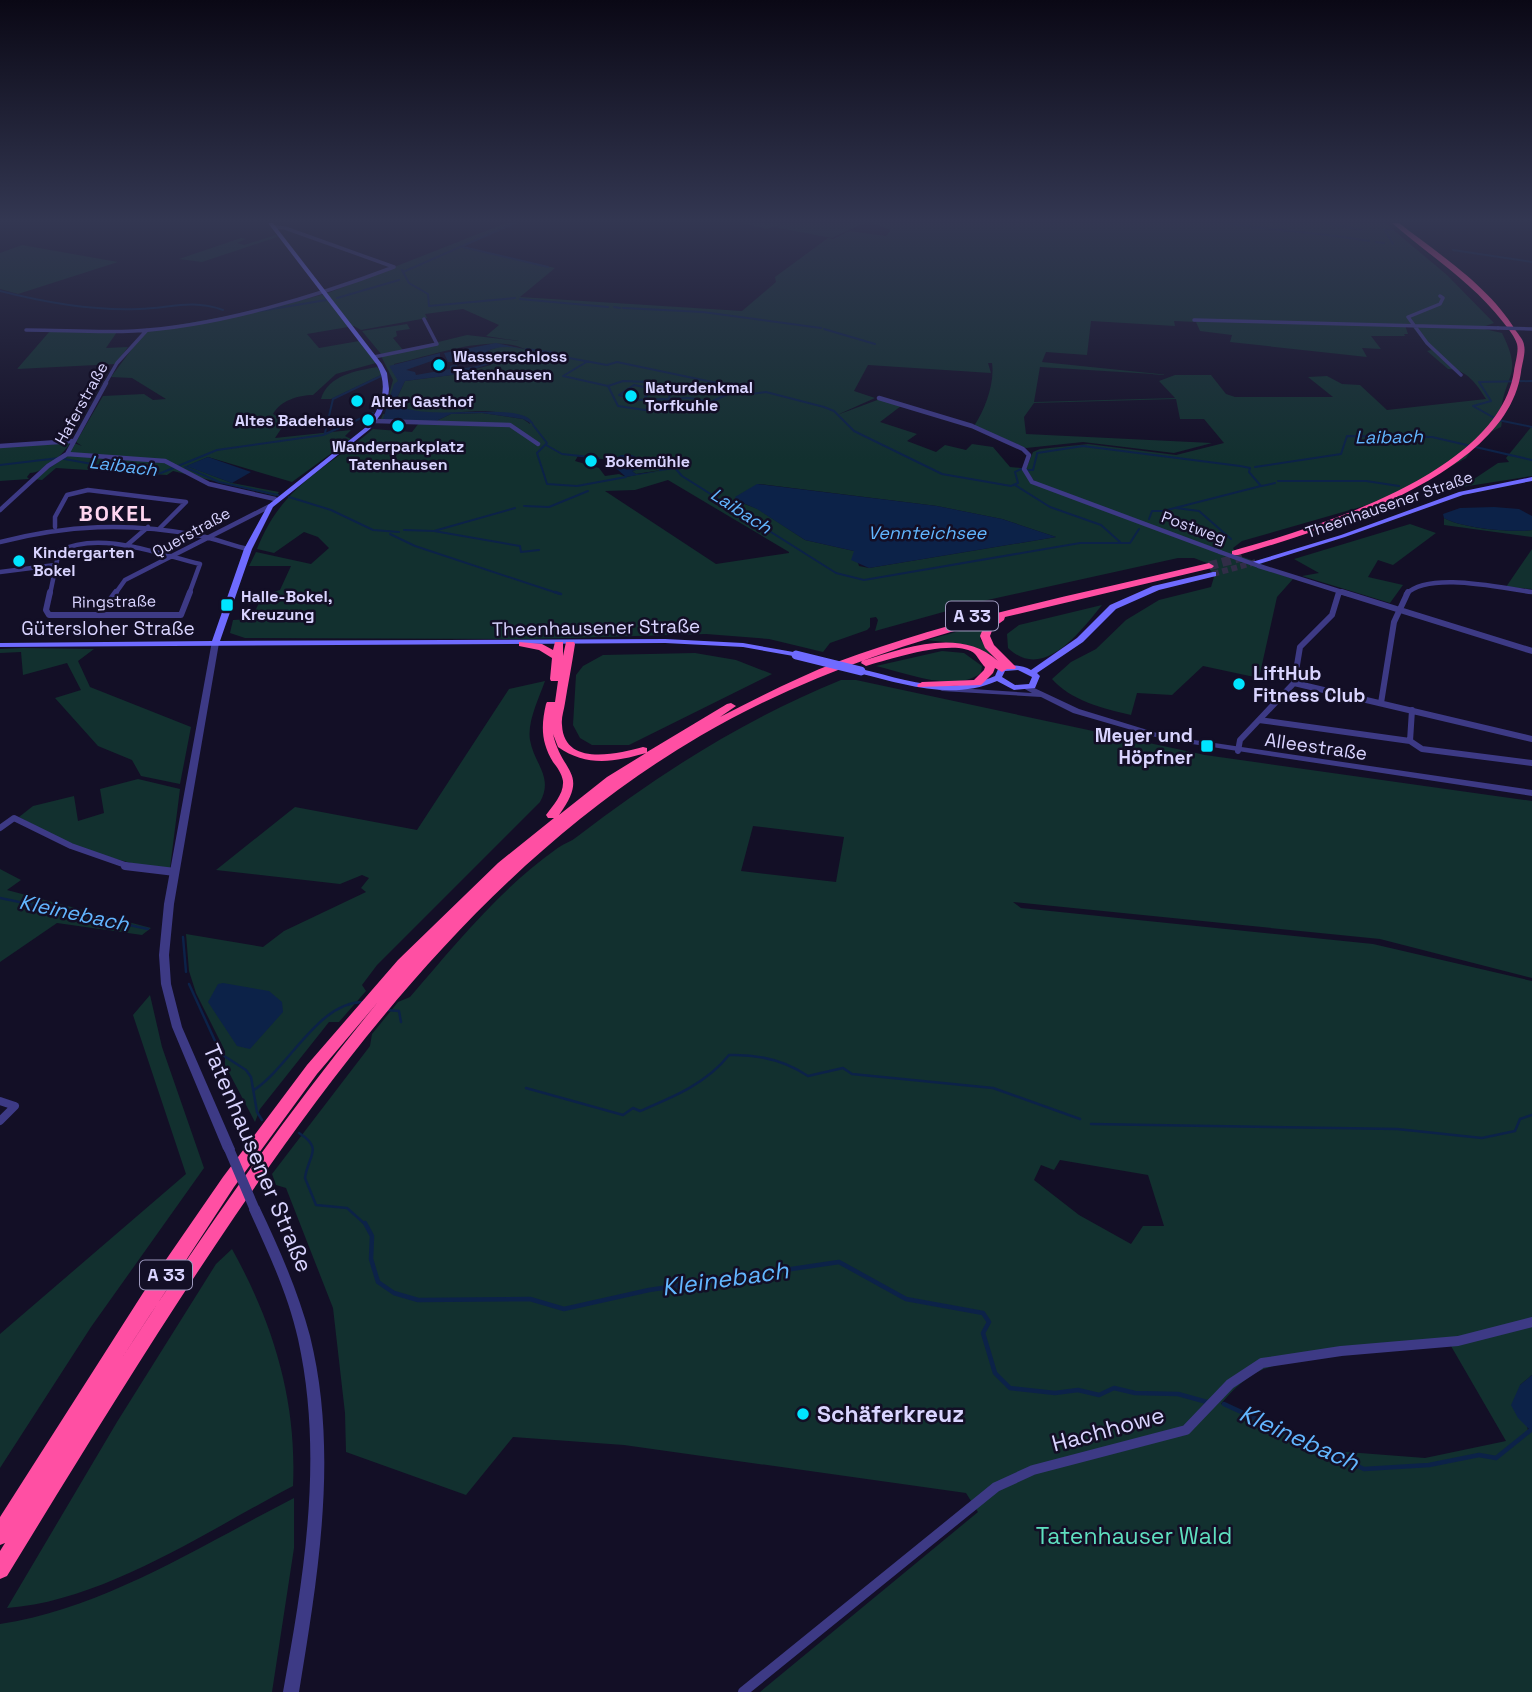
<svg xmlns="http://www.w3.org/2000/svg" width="1532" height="1692" font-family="'Space Grotesk',sans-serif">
<rect width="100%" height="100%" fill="#130f26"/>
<path fill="#12302f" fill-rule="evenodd" d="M 506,223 L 513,223 L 463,247 L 555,268 L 520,297 L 742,311 L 776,282 L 775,277 L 828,238 L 833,239 L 849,231 L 886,236 L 891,230 L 872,223 L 1385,223 L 1447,275 L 1494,323 L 1480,328 L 1502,333 C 1523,375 1506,373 1501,410 C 1500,417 1503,421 1501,427 L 1480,437 L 1466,458 L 1418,485 L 1364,506 L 1242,541 L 1233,548 L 1237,555 L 1263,564 L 1258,567 L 1293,579 L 1277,597 L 1259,678 L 1203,666 L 1172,695 L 1137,693 L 1131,715 C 1104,709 1070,700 1052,679 L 1071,662 L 1096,649 L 1126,620 L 1159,600 L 1211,587 L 1214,577 L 1207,563 L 1194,558 L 1178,558 L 983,601 L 875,631 L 878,620 L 876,617 L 870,618 L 870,627 L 867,630 L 830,643 L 823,652 L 769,639 L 706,634 L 532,639 L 245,638 L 230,633 L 233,620 L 251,619 L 263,595 L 280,590 L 291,566 L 249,566 L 256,552 L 311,564 L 329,548 L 318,537 L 304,532 L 274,553 L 257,549 C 282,485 324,471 373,429 L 412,432 L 419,423 L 381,419 L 383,414 L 436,421 L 451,414 L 482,413 L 523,419 L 530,424 L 528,418 C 514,415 500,412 485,411 C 459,410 415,422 395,402 L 405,381 L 452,375 L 491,365 L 491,353 L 487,351 L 504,345 L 525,349 C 492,333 430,356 394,364 L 398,381 L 384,413 L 393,380 L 381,356 L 467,335 L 519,341 L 486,336 L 499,325 L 463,309 L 425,314 L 427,318 L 361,330 L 354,326 L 307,334 L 319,348 L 359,341 L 376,363 L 336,374 L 313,395 C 298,395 280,401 273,414 L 281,419 L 283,426 L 275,438 L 351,430 L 345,436 L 351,439 L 292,482 L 208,457 L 187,466 L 232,483 L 279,492 L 276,496 L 173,471 L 167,475 L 56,468 L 42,480 L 34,479 C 49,466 67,461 74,443 L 82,446 L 76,442 L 103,396 L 144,394 L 153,400 L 166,399 L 132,378 L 111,377 L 143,334 L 150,330 L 272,308 L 328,293 ZM 1091,321 L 1175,326 L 1174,321 L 1196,322 L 1200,331 L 1232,335 L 1230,342 L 1367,357 L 1362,348 L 1381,349 L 1371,336 L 1405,336 L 1404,334 L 1408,334 L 1405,325 L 1411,325 L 1431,350 L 1427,351 L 1448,369 C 1466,369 1477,384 1486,399 L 1387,410 L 1360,385 L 1342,384 L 1327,376 L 1308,377 L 1333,397 L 1235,397 L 1226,394 L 1211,375 L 1175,375 L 1159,381 L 1175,398 L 1034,402 L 1040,367 L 1169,375 L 1042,362 L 1046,352 L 1087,355 ZM 988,363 L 992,363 C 995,383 985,410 974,426 L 1026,448 L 1083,442 L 1174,453 L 1212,443 L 1026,434 L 1024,417 L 1034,403 L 1176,399 L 1180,419 L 1204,419 L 1224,443 L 1176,455 L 1088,444 L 1040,449 L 1033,452 L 1026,469 L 1034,481 L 1031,482 L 1021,468 L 1010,467 L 993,447 L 972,444 L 966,450 L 945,445 L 936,452 L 907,441 L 917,434 L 880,422 L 901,406 L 880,399 L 837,415 L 875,398 L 854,391 L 868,365 L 991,373 ZM 627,455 L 646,462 L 646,467 L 632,471 L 636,474 L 661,470 L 626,477 L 619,474 L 605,476 L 599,468 L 575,461 L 578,456 L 610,460 ZM 668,480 L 789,552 L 789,553 L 716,564 L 605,491 L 635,490 ZM 759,484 L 937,506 L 1002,519 L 1056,537 L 869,568 L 859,566 L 854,551 L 805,540 L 758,509 L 737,501 L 736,497 Z
M 742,223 L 864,223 L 832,238 L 778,228 L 780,225 L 767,229 Z
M 276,235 L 277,237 L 202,262 L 179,259 L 241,238 L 246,239 L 237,243 L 244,245 Z
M 22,245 L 118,262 L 18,294 L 0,289 L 0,253 Z
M 407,324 L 410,329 L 396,331 L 397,336 L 393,338 L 403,350 L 381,354 L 362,331 Z
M 50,331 L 117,332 L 106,348 L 128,347 L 116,364 L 17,369 Z
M 377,367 L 383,374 L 331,399 L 321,399 C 328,375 356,371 377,367 Z
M 1532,426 L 1532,476 L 1462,487 L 1498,463 L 1509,462 L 1506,458 Z
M 70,443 C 64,454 43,473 30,473 L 27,477 L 29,479 L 0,481 L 0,447 Z
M 1444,518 C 1461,528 1512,533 1532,530 L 1532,537 L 1444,525 Z
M 1410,524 L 1436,533 L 1393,565 L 1378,560 L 1368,577 L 1403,585 L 1390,603 L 1302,576 L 1319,573 L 1294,559 Z
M 1532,549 L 1532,589 L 1506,587 Z
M 1102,605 C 1080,632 1043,682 1008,648 L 1007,634 L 1019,625 Z
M 985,624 L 980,639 L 992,655 L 968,645 L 927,640 Z
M 23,648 L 94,649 L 78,661 L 90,687 L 191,727 L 180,784 L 141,776 L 132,760 L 98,746 L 55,698 L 81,690 L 67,663 L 23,675 L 21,652 L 0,653 L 0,649 Z
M 942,651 L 964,653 L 982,666 L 981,673 C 955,693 906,673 876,666 Z
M 695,653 L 736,660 L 772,674 L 629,745 L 592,745 L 580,738 L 573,725 L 576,675 L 583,666 L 603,655 Z
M 841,680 L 856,680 L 1205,755 L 1532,801 L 1532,978 L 1380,939 L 1013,902 L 1021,908 L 1373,944 L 1532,981 L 1532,1375 L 1520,1385 L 1528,1431 L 1532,1432 L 1532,1692 L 760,1692 L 978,1512 L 966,1493 L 624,1445 L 513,1437 L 466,1495 L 346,1452 L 345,1413 L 333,1308 L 286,1188 L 276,1185 L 272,1174 L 370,1046 L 372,1034 L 398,1002 L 410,997 C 453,947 501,888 555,850 C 562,844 571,842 578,836 C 660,773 745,719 841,680 ZM 753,826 L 844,837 L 836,882 L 741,871 ZM 1060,1160 L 1148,1175 L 1164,1226 L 1143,1226 L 1131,1244 L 1079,1215 L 1034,1180 L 1041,1165 L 1054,1170 ZM 1451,1346 L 1506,1441 L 1425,1458 L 1334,1451 L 1221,1404 C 1232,1390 1250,1373 1267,1368 C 1320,1351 1396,1351 1451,1346 Z
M 545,681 C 539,698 527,722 530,740 C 534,764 554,777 540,802 L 377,965 L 362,985 L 366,991 L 339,1022 L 329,1022 L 260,1109 L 255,1122 L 225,1065 L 225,1051 L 196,993 L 189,971 L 186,934 L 263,947 L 284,931 L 366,892 L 361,888 L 369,878 L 362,875 L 340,884 L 216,870 L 295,807 L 417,830 L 509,689 Z
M 138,779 L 180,789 L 170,868 L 161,871 L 75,848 L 19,817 L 33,806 L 74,796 L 78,821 L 104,813 L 100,789 Z
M 0,869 L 21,880 L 7,890 L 151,928 L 142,935 L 57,923 L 0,962 Z
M 150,995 L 162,1047 L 204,1168 L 91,1327 L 0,1468 L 0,1334 L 186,1174 L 133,1015 Z
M 232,1249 C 273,1323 297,1400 293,1486 C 207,1531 104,1601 7,1608 L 117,1422 L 216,1264 Z
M 294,1498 L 294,1548 L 272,1692 L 0,1692 L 0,1624 C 105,1608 200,1546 294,1498 Z"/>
<path fill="#0c2248" d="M 496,343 L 537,352 C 518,349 505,343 487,351 L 492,353 L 494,363 L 452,375 L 405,381 L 395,402 C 418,426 525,397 534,425 L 523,419 L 482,413 L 451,414 L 436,421 L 383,419 L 394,384 L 398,381 L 389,366 L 440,353 L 440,358 L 406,370 L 415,372 L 416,375 L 450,369 L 450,366 L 456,364 L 458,367 L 456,370 L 481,365 L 474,356 L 454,359 L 452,362 L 448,362 L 444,353 Z
M 621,455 L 632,455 L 646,462 L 647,467 L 632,471 L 636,474 L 662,471 L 626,477 L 609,462 Z
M 208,457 L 251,472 L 232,483 L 186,466 Z
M 757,484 L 937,506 L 1002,519 L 1056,537 L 869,568 L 851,560 L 854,551 L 805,540 L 757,509 L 736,500 L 735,497 Z
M 1494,507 L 1519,509 L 1532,516 L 1532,530 C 1513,533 1461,528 1444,518 L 1443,514 L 1460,508 Z
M 223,983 L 269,991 L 282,1002 L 283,1012 L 250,1049 L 237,1046 L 208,1002 L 218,984 Z
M 1532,1375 L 1532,1432 L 1518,1418 L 1511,1405 L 1520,1385 Z"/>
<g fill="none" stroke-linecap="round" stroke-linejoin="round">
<path stroke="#0c2248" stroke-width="2" d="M 1225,223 C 1273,231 1321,232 1369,241
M 1327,223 L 1361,230
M 1393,230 L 1385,230 L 1393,244
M 1376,242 L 1384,243
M 463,247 L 548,267
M 1453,250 L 1532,262
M 402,270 L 409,283 L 428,294 L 429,306 L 515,298
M 403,272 L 515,223
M 0,291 C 43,302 94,311 139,309 C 170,308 192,299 223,310
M 337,298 L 399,280
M 520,299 L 608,307
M 614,307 L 620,308
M 623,308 L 703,312 L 821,328
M 260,311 L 326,300
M 824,329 L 875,344
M 526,349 L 556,353
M 536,352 L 607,365 L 617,362 L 717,383 L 751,394 L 766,392 L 824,407 L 834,411 L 854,431 L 942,474 L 1011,486 L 1018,483 L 1015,472 L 1021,469
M 588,361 L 563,376 L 608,386
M 623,381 L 649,382 L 671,392 L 667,403 L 645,410 L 618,406 L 608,386 Z
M 1532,381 L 1479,382 L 1491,401 L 1473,406 L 1498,420 L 1532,427
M 645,397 L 654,389 L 634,385 L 619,395 L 636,400 L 690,398 L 711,402 L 736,390
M 533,425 L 547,443 L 537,453 L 547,484 L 577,486 L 626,477
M 325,433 L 333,399 L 381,376
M 546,445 L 562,454 L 599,458
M 1037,453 L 1083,446 L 1240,466 L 1250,468 L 1249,472 L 1261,486 L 1163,511 L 1152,511 L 1149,519
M 0,465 L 59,458 L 136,472 L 161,473 L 217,450 L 323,435 L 373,413
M 185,467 L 219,482 L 278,495
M 1255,467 L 1341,454 L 1347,436 L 1432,437 L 1532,460
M 660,470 L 675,468 L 682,476 L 836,573 L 864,580 L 1080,543 L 1130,543 L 1139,529
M 1028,470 L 1033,470 L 1037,454
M 1278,481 L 1366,481 L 1399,486
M 1015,485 L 1050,507 L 1101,525 L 1120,542
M 1262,486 L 1275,483
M 289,497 L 331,510 L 373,530 L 399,532
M 524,506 L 549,507 L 588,491
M 1176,508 L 1199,511 L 1231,539
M 404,530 L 434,531 L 515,508
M 434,531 L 520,546 L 521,552 L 539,550
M 390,534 L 415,546 L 560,594"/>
<path stroke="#0c2248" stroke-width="2.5" d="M 555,592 L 561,594
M 0,898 L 148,929
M 183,937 L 186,972
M 189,984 L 221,1054 L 246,1070 L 251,1077 L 257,1112 L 262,1120
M 386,1010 L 399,1011 L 401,1022
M 526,1088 L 623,1115 L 633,1108 L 640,1111 C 673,1097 706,1084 729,1055 C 758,1054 784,1060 808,1076 L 843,1068 L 852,1074 L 993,1088 L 1080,1119
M 254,1090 C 290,1066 319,1001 364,1002
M 1091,1124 L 1397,1129 L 1482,1138 L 1515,1131 L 1520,1119 L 1532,1115
M 299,1133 C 324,1149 308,1155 305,1178 L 316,1205 L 347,1208 L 366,1225"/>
<path stroke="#0c2248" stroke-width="4.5" d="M 365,1223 L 372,1236 L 371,1259 L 378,1282 L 394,1293 L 418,1300 L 530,1299 L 564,1309 L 649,1290 L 839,1262 L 906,1299 L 983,1313 L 989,1322 L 983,1333 L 995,1373 L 1010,1388 L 1055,1393 L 1078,1390 L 1099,1395 L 1114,1388 L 1135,1393 L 1178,1394 L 1207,1402
M 1224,1404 L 1364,1469 L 1429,1465 L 1479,1455 L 1496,1458 L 1532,1429"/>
<path stroke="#312d47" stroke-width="6" stroke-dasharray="6 3.5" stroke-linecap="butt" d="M 1213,574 L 1256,562"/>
<path stroke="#312d47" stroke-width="9" stroke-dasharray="9 4.5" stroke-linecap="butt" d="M 1209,566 L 1242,557"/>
<path stroke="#3d3a85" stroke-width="3.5" d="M 273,227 L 285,228 L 394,267
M 1440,296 L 1443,298 L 1440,304 L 1408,317 L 1427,343 L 1461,375
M 1194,320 L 1498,328
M 26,330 C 62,330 98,333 134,331 C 215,327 318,296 394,267
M 374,357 L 437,344 L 424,319
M 105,384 L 117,363 L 147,330"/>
<path stroke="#3d3a85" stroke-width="4.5" d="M 879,398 L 972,426 L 1023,449 L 1029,455 L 1024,469 L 1032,482 L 1220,552
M 375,421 L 510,425 L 538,444
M 0,446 L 73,441
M 67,454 L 165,461 L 209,484 L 275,499
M 0,510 L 48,466 L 67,454 L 106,383
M 55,527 L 55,517 L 67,495 L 88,490 L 186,502 L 160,528
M 0,542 C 67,525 128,522 196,535 C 214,538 230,545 248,549
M 126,546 L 148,527
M 1259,566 L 1348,594
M 0,572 L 55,565
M 50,594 L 59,551 C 100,530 158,554 200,564 L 189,594
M 115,594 L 125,580 L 270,506
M 1406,594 C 1430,571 1500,588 1532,592"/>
<path stroke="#3d3a85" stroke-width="6" d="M 50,592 L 46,610 L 49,615 L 181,615 L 190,592
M 1342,592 L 1532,651
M 99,615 L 116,592
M 1294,683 L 1532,739
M 1294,683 L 1300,647 L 1332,615 L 1339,592
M 1381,703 L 1394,622 L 1408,592
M 1259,720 L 1410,741 L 1422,749 L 1532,763
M 1410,741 L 1412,710
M 1238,751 L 1240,740 L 1294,683
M 0,828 L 14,818 L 71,846 L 131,867"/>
<path stroke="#3d3a85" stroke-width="8" d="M 125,866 L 175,872
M 0,1101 L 15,1106 L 0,1121"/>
<path stroke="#3d3a85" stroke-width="10" d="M 743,1692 L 996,1487 L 1033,1470 L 1186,1430 L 1230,1384 L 1262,1363 L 1341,1351 L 1458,1341 L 1532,1322"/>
<path fill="#3d3a85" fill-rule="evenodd" d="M 212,641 L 215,641 L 219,643 L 174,904 L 169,955 L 171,984 L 182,1027 L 235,1149 L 233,1152 L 229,1154 L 225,1152 L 223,1149 L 172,1027 L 161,984 L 159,955 L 164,904 Z
M 1024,686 L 1030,686 L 1079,709 L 1167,736 L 1532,790 L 1532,796 L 1166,740 L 1073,713 L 1041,697 L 942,691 L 938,689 L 942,687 L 1032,693 L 1023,688 Z
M 255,1205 L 259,1206 C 279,1248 298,1291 310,1336 C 339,1453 318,1575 299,1692 L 283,1692 C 304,1576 324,1456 298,1339 C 288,1294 268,1252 249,1210 L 251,1206 Z"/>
<path fill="#6f6bff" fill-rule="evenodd" d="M 268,223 L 273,223 L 382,364 L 387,373 L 389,389 L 388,398 L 381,414 L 370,429 L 273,507 L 252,549 L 220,641 L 665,639 L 743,643 L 799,653 L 799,657 L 743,647 L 665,643 L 0,647 L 0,643 L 212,641 L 244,549 L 268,505 L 366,427 C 381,408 389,387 377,365 Z
M 1532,477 L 1532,481 L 1463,495 L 1345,537 L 1259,564 L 1256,564 L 1252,562 L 1341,535 L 1459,492 Z
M 1213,572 L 1216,572 L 1216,576 L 1159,590 L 1116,609 L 1083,642 L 1037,673 L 1040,676 L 1035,688 L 1014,690 L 997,681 C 951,701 904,684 858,673 L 857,671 L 861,669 C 907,680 948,696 995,676 L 999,667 C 1011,665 1020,664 1031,670 L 1077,638 L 1110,605 L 1153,586 ZM 1018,670 L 1032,677 L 1029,684 L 1015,685 L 1002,677 L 1005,671 Z"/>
<path fill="#ff4fa3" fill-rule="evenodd" d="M 1392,223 L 1399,223 C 1440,255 1489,286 1516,331 C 1519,335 1524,341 1524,345 C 1526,352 1522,364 1521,372 C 1507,475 1323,530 1238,555 L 1232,555 L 1232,551 C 1317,527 1499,473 1514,371 C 1515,363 1519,351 1517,344 C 1515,337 1508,328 1503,322 C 1472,282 1430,256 1392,223 Z
M 1209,563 L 1214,566 L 1212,568 L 1005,617 L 1004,620 L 993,628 L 990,636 L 994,645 L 1016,667 L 1015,669 L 1007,669 L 1002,672 L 995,668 L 993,673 L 981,685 L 918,687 L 917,685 L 922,682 L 974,680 L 984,670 L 985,667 C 981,663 977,656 975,654 C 956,637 888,660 866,666 L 861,663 L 862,661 C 905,648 960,627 998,661 L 985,648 L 980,636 L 984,626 L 990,621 C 889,648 791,683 700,736 C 504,851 361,1031 235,1216 C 155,1334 81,1455 7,1576 L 0,1579 L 0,1551 L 5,1543 L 0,1545 L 0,1517 L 143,1293 L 223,1177 L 307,1065 L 398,960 L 498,863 L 554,818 L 548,818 L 546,815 C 553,805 564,794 563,781 C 562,774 557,767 553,762 C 541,742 541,726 546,704 L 547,702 L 555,702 L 558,681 L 551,681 L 550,679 L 552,658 L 539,650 L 519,646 L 519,642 L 542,644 L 553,650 L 555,642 L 563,642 L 563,656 L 566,642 L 574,642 L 575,644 C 572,664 568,684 565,703 C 564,710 561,718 562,725 C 564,767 617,754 643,747 L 647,748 L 647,752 L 727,704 L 731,703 L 736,706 L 720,717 C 759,697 796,678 837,662 C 957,617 1084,593 1209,563 ZM 553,734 L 558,747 C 586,767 615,762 646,753 L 607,777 L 559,815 C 590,772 562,774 553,734 ZM 378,1002 C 283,1117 199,1239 118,1364 L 234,1187 L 317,1074 Z"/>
<path stroke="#3d3a85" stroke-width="3.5" d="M 1498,328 L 1532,329"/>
<path stroke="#3d3a85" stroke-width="4.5" d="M 1220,552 L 1259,566"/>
<path stroke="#3d3a85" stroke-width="10" d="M 229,1149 L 255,1210"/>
<path stroke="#6f6bff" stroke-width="9" d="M 796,655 L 861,671"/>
</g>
<linearGradient id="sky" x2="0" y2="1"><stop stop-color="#0a0815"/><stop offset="0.48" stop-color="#333752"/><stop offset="1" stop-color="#333752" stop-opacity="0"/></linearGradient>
<rect width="1532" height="460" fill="url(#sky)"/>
<g fill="#00e5ff" stroke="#130f26" stroke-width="2.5">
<circle cx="439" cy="365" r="7"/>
<circle cx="631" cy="396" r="7"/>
<circle cx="357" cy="401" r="7"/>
<circle cx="368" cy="420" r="7"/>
<circle cx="398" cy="426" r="7"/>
<circle cx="591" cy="461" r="7"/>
<circle cx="19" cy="561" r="7"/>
<rect x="220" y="598" width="14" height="14" rx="3.5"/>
<circle cx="1239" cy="684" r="7"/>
<rect x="1200" y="739" width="14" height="14" rx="3.5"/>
<circle cx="803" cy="1414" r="7"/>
</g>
<g text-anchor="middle" stroke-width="5" stroke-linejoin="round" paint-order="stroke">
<g font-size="16" font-weight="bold" fill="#d9d4ff" stroke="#130f26" text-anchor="start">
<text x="453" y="362">Wasserschloss<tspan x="453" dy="18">Tatenhausen</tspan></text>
<text x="645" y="393">Naturdenkmal<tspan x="645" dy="18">Torfkuhle</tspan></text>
<text x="371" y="407">Alter Gasthof</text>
<text x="354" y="426" text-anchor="end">Altes Badehaus</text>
<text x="398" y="452" text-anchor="middle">Wanderparkplatz<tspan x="398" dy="18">Tatenhausen</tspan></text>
<text x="605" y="467">Bokemühle</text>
<text x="33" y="558">Kindergarten<tspan x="33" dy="18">Bokel</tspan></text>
<text x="241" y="602">Halle-Bokel,<tspan x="241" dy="18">Kreuzung</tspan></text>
</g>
<g font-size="16" fill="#d9d4ff" stroke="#130f26">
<text transform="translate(81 403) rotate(-61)" y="6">Haferstraße</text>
<text transform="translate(1389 504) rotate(-19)" y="6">Theenhausener Straße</text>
<text transform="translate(1194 527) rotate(20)" y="6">Postweg</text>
<text transform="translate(191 532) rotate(-29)" y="6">Querstraße</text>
<text transform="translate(114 601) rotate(-1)" y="6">Ringstraße</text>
</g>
<g font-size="18" font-style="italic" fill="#62b6ff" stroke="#130f26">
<text transform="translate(1389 437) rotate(-1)" y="6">Laibach</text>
<text transform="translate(123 466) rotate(7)" y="6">Laibach</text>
<text transform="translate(741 511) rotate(33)" y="6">Laibach</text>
<text x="927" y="539">Vennteichsee</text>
</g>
<g fill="#130f26" stroke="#9e99be" stroke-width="2">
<rect x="946" y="601.5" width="52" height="29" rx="5"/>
<rect x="140" y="1260.5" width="52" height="29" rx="5"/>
</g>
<g font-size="18" font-weight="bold" fill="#d9d4ff">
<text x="972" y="622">A 33</text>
<text x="166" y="1281">A 33</text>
</g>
<g font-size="19" fill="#d9d4ff" stroke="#130f26">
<text transform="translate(596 627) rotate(-1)" y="7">Theenhausener Straße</text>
<text x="108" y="635">Gütersloher Straße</text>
<text transform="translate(1316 746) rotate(8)" y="7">Alleestraße</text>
</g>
<g font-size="19" font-weight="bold" fill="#d9d4ff" stroke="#130f26" text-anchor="start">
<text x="1253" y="680">LiftHub<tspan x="1253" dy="22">Fitness Club</tspan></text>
<text x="1193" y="742" text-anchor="end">Meyer und<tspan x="1193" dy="22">Höpfner</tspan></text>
</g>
<g font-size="21" font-weight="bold" letter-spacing="2" fill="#ffd6f0" stroke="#130f26">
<text x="116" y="521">BOKEL</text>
</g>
<g font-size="21" font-style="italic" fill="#62b6ff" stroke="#130f26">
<text transform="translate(74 913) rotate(12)" y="7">Kleinebach</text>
</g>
<g font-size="23" fill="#d9d4ff" stroke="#130f26">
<text transform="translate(258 1158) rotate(67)" y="8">Tatenhausener Straße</text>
<text transform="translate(1108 1429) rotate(-15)" y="8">Hachhowe</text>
</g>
<g font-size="23" font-weight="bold" fill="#d9d4ff" stroke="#130f26" text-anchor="start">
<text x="817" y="1422">Schäferkreuz</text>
</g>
<g font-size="23" fill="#5fe0c0" stroke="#130f26">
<text x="1134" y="1544">Tatenhauser Wald</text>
</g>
<g font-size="24" font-style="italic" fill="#62b6ff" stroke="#130f26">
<text transform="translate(725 1279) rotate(-8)" y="8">Kleinebach</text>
<text transform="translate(1299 1438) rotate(24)" y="8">Kleinebach</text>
</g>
</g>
</svg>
